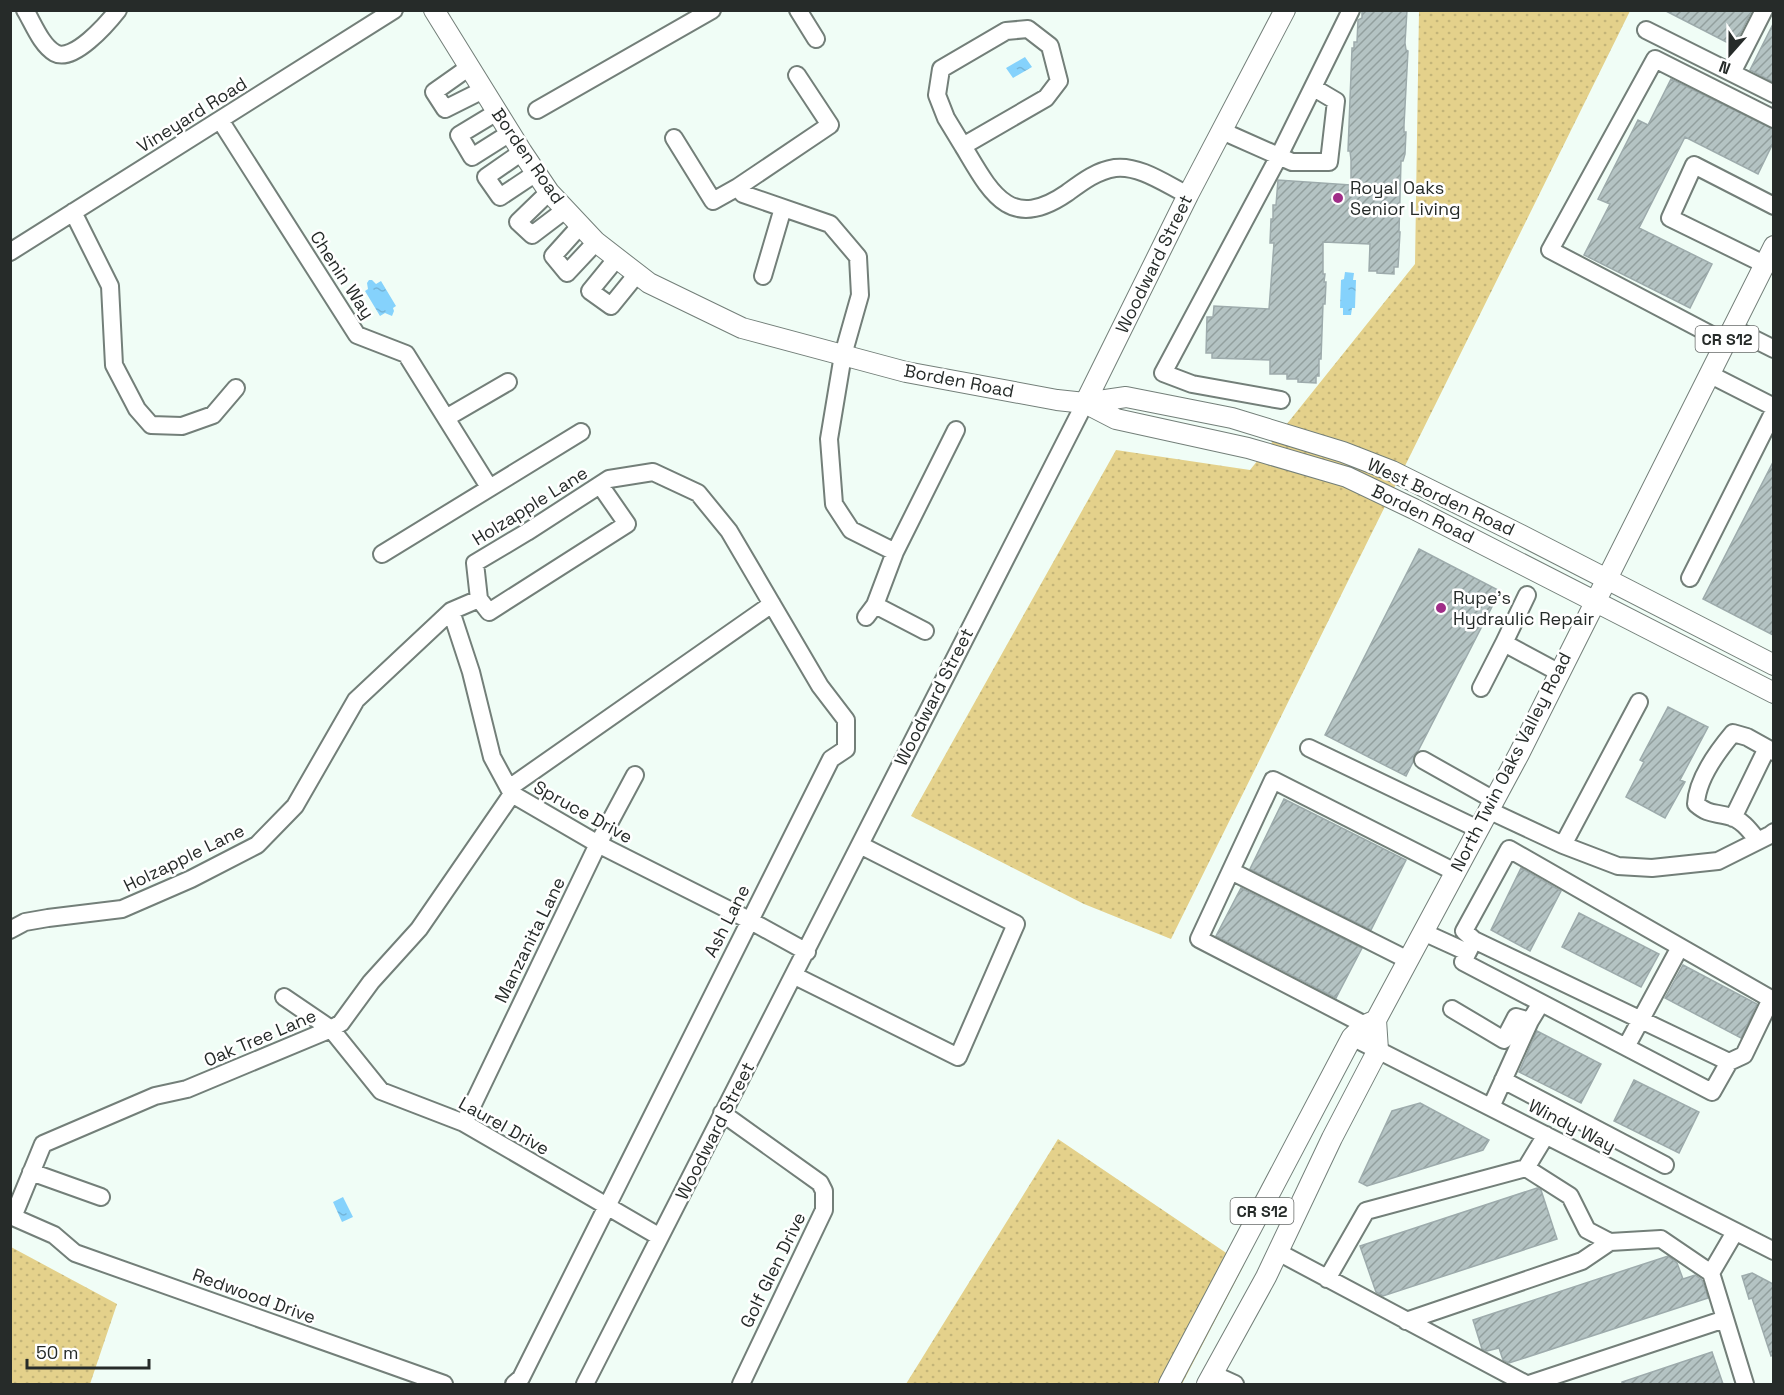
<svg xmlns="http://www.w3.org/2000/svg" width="1784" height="1395" font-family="'Space Grotesk',sans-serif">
<defs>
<pattern id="grass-dots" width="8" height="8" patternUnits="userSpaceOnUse" patternTransform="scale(1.5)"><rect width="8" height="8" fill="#e4d18b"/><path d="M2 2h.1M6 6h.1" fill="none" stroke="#c3b478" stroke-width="1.8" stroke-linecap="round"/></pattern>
<pattern id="water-ripples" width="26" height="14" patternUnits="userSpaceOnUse" patternTransform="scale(1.5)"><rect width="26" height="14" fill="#85d2fc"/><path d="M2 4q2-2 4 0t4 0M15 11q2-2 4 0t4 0" fill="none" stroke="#73b4d8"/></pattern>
<pattern id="building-hatch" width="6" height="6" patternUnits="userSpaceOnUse" patternTransform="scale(1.5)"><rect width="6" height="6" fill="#b4c3c3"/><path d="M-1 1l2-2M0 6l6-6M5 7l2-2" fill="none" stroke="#929f9e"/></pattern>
</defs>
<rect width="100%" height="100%" fill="#f0fdf6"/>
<path fill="url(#grass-dots)" d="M 1419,11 L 1630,11 L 1171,939 L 1084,904 L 911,816 L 1116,450 L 1250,470 L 1415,264 Z
M 1058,1139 L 1244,1265 L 1182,1384 L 906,1384 Z
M 11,1247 L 117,1304 L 90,1384 L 11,1384 Z"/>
<path fill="url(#water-ripples)" d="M 1025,57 L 1032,67 L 1013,78 L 1006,68 Z
M 1345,272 L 1354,273 L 1353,280 L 1356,280 L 1355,308 L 1352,308 L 1351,315 L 1343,315 L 1343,308 L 1340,308 L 1341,280 L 1344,279 Z
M 369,280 L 372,280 L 376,284 L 381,281 L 396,306 L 393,308 L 394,311 L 392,316 L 385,313 L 380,316 L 365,291 L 368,289 L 367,283 Z
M 343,1197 L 353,1217 L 342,1222 L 333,1202 Z"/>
<path fill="url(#building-hatch)" stroke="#9dabac" stroke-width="1.5" d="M 1362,10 L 1407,10 L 1405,43 L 1406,50 L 1408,51 L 1404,125 L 1404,132 L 1406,132 L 1405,154 L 1403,161 L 1401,161 L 1399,232 L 1400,232 L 1398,267 L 1394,267 L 1394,274 L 1377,273 L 1377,271 L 1369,271 L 1370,244 L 1323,242 L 1323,274 L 1325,274 L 1324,282 L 1326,282 L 1325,304 L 1323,304 L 1321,359 L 1319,359 L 1319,376 L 1316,376 L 1316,383 L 1298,382 L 1298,379 L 1287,379 L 1287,374 L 1270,374 L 1270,360 L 1212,358 L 1212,353 L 1206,353 L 1207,317 L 1213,317 L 1214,306 L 1269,309 L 1274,243 L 1270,243 L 1271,219 L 1273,219 L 1273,205 L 1276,205 L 1278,180 L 1351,185 L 1351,160 L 1350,151 L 1348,151 L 1352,48 L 1354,48 L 1354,42 L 1357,42 L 1358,20 L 1362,18 Z
M 1664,10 L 1752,10 L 1734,46 Z
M 1773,24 L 1773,82 L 1750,70 Z
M 1671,79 L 1773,129 L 1773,143 L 1758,174 L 1685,137 L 1639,228 L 1712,264 L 1690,308 L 1584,255 L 1610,204 L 1598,199 L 1638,120 L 1648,125 Z
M 1773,462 L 1773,635 L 1703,599 Z
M 1419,549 L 1500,591 L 1418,751 L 1414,755 L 1413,762 L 1406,776 L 1325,735 Z
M 1668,707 L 1708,727 L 1680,780 L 1685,782 L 1665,818 L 1626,797 L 1644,762 L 1640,760 Z
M 1284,799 L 1406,860 L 1371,930 L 1250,869 Z
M 1521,868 L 1561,891 L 1530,951 L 1491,930 Z
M 1241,888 L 1362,948 L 1336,998 L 1216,936 Z
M 1579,913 L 1659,954 L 1641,987 L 1562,947 Z
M 1683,965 L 1757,1004 L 1741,1038 L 1665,998 Z
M 1537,1031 L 1601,1064 L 1581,1103 L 1519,1072 Z
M 1634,1080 L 1699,1112 L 1679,1153 L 1614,1121 Z
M 1420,1103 L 1489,1140 L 1483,1150 L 1367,1186 L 1359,1182 L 1392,1111 Z
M 1537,1188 L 1541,1190 L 1557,1239 L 1383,1296 L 1376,1292 L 1360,1246 Z
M 1668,1256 L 1677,1263 L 1683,1279 L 1695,1275 L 1702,1280 L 1708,1298 L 1509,1363 L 1503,1360 L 1499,1348 L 1487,1351 L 1482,1349 L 1473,1320 Z
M 1752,1273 L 1773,1284 L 1773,1355 L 1771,1356 L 1752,1298 L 1749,1299 L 1742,1276 Z
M 1712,1352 L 1723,1384 L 1622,1384 L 1622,1382 Z"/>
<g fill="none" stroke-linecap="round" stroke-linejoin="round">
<g stroke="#737f79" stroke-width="20">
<path id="minor" d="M 25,10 C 33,23 41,45 55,53 C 73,63 107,24 118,10
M 798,10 L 816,39
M 1028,29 L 1050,46 L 1059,81 L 1046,98 L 963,146 L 946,118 L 937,95 L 941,69 L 1006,31 Z
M 1646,30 L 1774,94
M 468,68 L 434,92 L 445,109 L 483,90
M 1732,73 L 1764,10
M 537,110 L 712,10
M 497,112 L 459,135 L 472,157 L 510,133
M 220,120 L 357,335 L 406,354 L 489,487
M 1222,131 L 1292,162 L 1329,162 L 1336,101 L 1314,88
M 674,138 L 713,201 L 738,187 L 743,194 L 830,224 L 858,257 L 860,295 L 843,355 L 829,439 L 834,504 L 851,530 L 895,552 L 875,605 L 866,617
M 963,146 C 990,191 1009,233 1067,193 C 1082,182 1096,171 1115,168 C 1140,165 1167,185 1188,195
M 522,152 L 486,177 L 500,197 L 536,173
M 738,187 L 830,125 L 797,75
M 549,192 L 518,222 L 532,235 L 565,210
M 73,212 L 110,286 L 114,365 L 137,409 L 151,425 L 182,426 L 213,415 L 236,388
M 580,226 L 553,256 L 567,273 L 596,242
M 10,252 L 394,10
M 617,258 L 590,291 L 611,306 L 637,274
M 1764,264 L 1670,218 L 1694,165 L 1774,206
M 763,276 L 783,208
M 1732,328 L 1774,349
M 1725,342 L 1550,250 L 1655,59 L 1774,119
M 1709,374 L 1774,407
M 1281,400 L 1192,384 L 1163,373 L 1279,156 L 1351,10
M 446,418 L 508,382
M 895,552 L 956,430
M 382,554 L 581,432
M 1690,578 L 1774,411
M 479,599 L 489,612 L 627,524 L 600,485
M 875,605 L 925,631
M 451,611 L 471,672 L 492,757 L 512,794 L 598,844 L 749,920 L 807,952
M 1504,643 L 1527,595
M 1481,688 L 1504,643 L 1558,672
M 1309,748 L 1478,829
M 1423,760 L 1494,800
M 509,788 L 772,604
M 1488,810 L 1563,845 L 1639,702
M 1733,818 L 1767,748
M 1758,841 C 1751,832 1741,818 1728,816 C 1713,812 1709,815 1696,804 C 1697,779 1717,752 1733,733 L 1747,737 L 1774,752
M 1563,845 L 1618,866 L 1652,868 L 1718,861 L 1770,835 L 1774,832
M 1231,871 L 1408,960
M 10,930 L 25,922 L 48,918 L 122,909 L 191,879 L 257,845 L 295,806 L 356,700 L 451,611 L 479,599 L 475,563 L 527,532 L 609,479 L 653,472 L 698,493 L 729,531 L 820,686 L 846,720 L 846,749 L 831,759 C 726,965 625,1172 521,1378 L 514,1384
M 1423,932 L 1467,952
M 1474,940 L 1729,1062 L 1712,1092 L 1463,962 Z
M 1474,940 L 1464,931 L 1509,849 L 1771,999 L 1744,1055 L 1729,1062
M 795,976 L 958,1057 L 1016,924 L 860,845
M 284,997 L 331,1029 L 381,1091 L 464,1123 L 660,1237
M 1452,1009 L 1504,1040 L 1516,1017 L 1530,1021 L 1541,1003
M 1365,1025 L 1199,939 L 1273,780 L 1455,872
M 1352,1037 L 1774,1251
M 1626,1047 L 1680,947
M 1503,1080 L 1665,1165
M 1491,1107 L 1530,1021
M 722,1113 L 820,1183 L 824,1191 L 824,1210 L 741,1384
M 464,1123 L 598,844 L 635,775
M 1526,1168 L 1570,1196 L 1587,1230 L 1610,1242 L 1661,1239 L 1711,1273
M 31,1172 L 101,1197
M 1735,1232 L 1711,1273 L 1745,1384
M 1278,1252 L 1526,1384
M 1327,1279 L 1366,1211 L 1526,1168 L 1546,1135
M 1406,1321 L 1582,1261 L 1610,1242
M 1213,1374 L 1235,1384
M 444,1384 L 75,1253 L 54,1235 L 13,1217 L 43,1144 L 155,1096 L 187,1089 L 331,1029 L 341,1023 L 371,982 L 419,929 L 512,794
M 585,1384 L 1085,403
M 1529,1384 L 1725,1319"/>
</g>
<g stroke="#737f79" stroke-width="22">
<path id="major" d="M 434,10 L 522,152 L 549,192 L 596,242 L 649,283 L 742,328 L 906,372 L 1057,400 L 1085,403 L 1116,419 L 1248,448 L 1347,477 L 1414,509 L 1774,693
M 1085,403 L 1126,397 L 1232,418 L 1343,452 L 1392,471 L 1519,534 L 1774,665
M 1085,403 L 1188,195 L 1285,10
M 1169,1384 L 1352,1037 L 1365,1025 L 1376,1020
M 1207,1384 L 1266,1277 L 1332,1138 L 1378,1050 L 1376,1020 L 1519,754 L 1774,246"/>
</g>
<use href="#minor" stroke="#fff" stroke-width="16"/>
<use href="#major" stroke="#fff" stroke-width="20"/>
</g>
<g fill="#a02d88" stroke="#fff" stroke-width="2">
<circle cx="1338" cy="198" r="6"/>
<circle cx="1441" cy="608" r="6"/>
</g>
<g text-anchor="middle" stroke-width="5" stroke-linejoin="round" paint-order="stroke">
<g fill="#fff" stroke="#676b69" stroke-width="1.5">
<rect x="1695.5" y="326" width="63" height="26" rx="4.5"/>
<rect x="1230.5" y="1198" width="63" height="26" rx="4.5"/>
</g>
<g font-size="16" font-weight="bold" fill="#262b29">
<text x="1727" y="345">CR S12</text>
<text x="1262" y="1217">CR S12</text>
</g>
<g font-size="18" fill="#262b29" stroke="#fff">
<text transform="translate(192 115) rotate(-32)" y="6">Vineyard Road</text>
<text transform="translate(528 156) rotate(55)" y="6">Borden Road</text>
<text transform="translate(1154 264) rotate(-64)" y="6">Woodward Street</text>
<text transform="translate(342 275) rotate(57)" y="6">Chenin Way</text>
<text transform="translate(959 381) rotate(11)" y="6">Borden Road</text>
<text transform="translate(1441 497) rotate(25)" y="6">West Borden Road</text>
<text transform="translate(530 506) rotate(-32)" y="6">Holzapple Lane</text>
<text transform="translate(1423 514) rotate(26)" y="6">Borden Road</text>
<text transform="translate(934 697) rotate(-63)" y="6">Woodward Street</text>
<text transform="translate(1511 762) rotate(-63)" y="6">North Twin Oaks Valley Road</text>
<text transform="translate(583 812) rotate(29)" y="6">Spruce Drive</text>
<text transform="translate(184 858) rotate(-26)" y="6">Holzapple Lane</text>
<text transform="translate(727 921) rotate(-63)" y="6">Ash Lane</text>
<text transform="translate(530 940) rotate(-64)" y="6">Manzanita Lane</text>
<text transform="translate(260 1038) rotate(-23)" y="6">Oak Tree Lane</text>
<text transform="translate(504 1126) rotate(29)" y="6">Laurel Drive</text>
<text transform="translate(1572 1126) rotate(27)" y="6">Windy Way</text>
<text transform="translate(715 1131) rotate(-63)" y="6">Woodward Street</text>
<text transform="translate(773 1270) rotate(-64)" y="6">Golf Glen Drive</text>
<text transform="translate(254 1296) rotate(20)" y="6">Redwood Drive</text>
</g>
<g font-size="18" fill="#262b29" stroke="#fff" text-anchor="start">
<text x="1350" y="194">Royal Oaks<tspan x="1350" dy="21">Senior Living</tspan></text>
<text x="1453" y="604">Rupe’s<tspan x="1453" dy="21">Hydraulic Repair</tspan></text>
</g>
</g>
<rect width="1784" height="1395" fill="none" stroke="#262b29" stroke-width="24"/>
<g transform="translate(1730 54) rotate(201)" stroke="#ffffff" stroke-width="4.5" paint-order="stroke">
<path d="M0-4.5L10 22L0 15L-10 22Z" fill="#262b29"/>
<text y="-9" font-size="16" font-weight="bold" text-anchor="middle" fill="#262b29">N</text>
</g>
<path d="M27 1359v9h122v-9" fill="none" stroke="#262b29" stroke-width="3"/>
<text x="36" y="1359" font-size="18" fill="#262b29" stroke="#ffffff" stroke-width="4.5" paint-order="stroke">50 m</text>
</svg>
